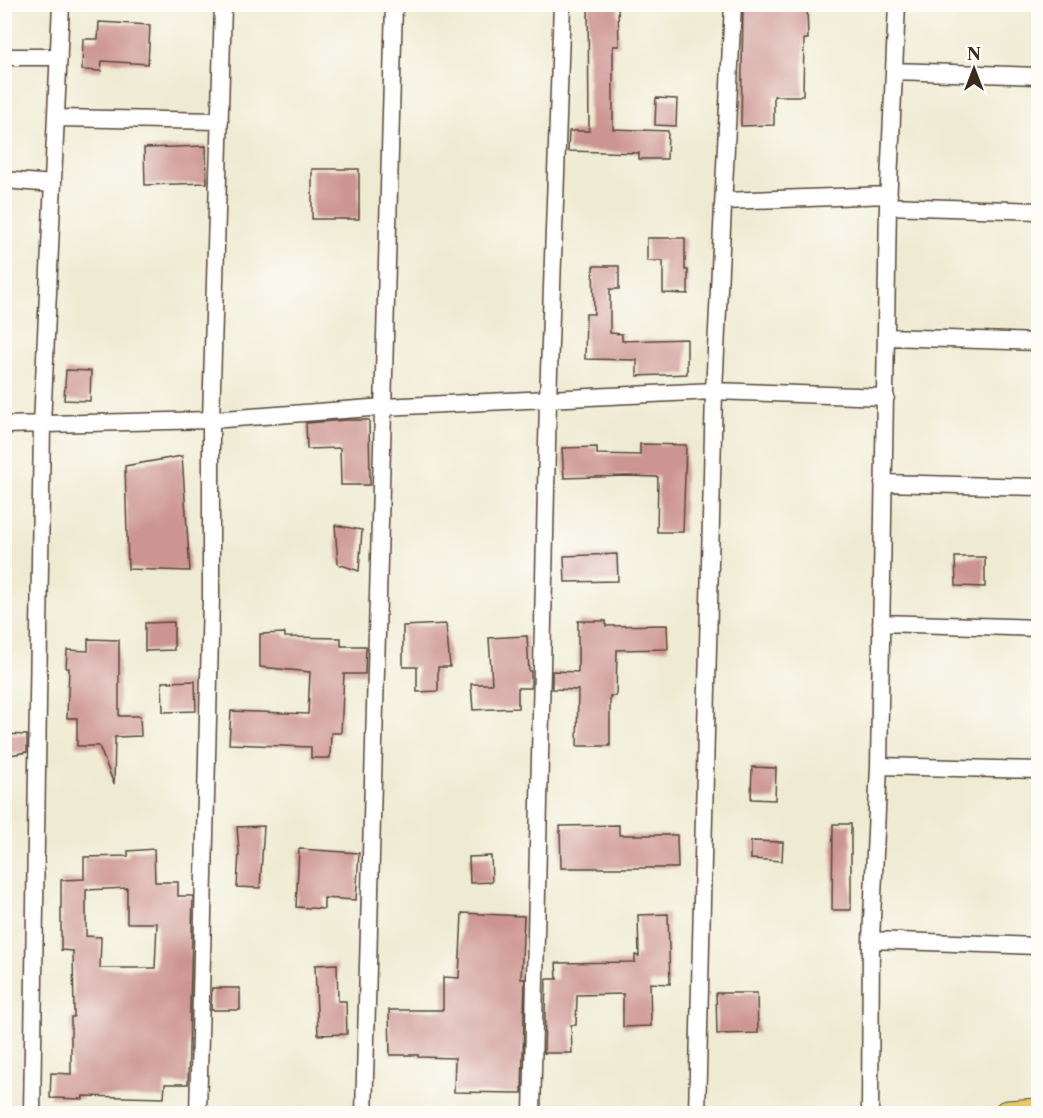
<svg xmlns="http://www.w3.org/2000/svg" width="1043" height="1118" font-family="'Libre Caslon Text',serif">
<rect width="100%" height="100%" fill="#fdfcf7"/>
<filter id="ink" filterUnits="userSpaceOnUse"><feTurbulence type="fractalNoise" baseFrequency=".0167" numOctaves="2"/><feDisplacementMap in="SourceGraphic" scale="12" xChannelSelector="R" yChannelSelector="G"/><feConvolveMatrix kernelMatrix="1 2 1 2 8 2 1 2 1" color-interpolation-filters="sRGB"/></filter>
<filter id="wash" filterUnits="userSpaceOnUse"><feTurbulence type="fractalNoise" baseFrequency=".008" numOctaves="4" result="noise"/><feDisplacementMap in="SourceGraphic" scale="24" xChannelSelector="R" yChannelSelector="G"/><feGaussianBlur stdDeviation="1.35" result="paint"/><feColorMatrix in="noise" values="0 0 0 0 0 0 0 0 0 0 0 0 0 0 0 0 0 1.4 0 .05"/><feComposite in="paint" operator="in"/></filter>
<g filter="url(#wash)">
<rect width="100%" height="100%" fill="#efebd3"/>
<g id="blocks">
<path fill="#cd9592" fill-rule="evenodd" d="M 588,4 L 618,4 L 619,46 L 613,46 L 613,129 L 668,131 L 667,159 L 639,159 L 639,153 L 568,151 L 569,131 L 589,131 Z
M 807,5 L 808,39 L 804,39 L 803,96 L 774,96 L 774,125 L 741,126 L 743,6 Z
M 99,22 L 150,25 L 148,64 L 102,61 L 101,71 L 82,70 L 83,39 L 98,39 Z
M 656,98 L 677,99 L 676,126 L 655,125 Z
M 206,146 L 207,183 L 145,185 L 144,148 Z
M 312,169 L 359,169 L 359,219 L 312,219 Z
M 647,238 L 685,238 L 685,270 L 688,270 L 688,294 L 663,293 L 663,261 L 647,261 Z
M 593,266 L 619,266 L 619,289 L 610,289 L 610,333 L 622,334 L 622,341 L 687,339 L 687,374 L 637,376 L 637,360 L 585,359 L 586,314 L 594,314 Z
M 66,370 L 91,371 L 90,401 L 64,400 Z
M 347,420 L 369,420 L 370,485 L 341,485 L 340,448 L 307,449 L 306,423 Z
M 640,444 L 686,445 L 683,532 L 657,532 L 658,477 L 627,476 L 564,478 L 562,448 L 597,447 L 597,454 L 640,455 Z
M 182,456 L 190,571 L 128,569 L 125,466 Z
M 335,525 L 362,530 L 359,571 L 338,564 Z
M 617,554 L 618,581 L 565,582 L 564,556 Z
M 955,557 L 985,557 L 985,587 L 956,586 Z
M 578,621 L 606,621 L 606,626 L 667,625 L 668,649 L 617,650 L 616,696 L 610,696 L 610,746 L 577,746 L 578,690 L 552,689 L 552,671 L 578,672 Z
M 174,622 L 174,650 L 145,651 L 145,623 Z
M 446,624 L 450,667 L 438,667 L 438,691 L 417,692 L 417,667 L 403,667 L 403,626 Z
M 285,633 L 285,637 L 341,638 L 341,646 L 366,646 L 365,674 L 344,674 L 341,733 L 331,733 L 330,758 L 311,758 L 311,747 L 229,744 L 231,711 L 308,714 L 310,672 L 260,667 L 260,634 Z
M 527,636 L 529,671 L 531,671 L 531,688 L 518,688 L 518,708 L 473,710 L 471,684 L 492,684 L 489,638 Z
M 88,639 L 119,640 L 119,716 L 140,716 L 141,736 L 115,737 L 114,784 L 99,746 L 77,746 L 77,718 L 67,718 L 69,668 L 66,668 L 67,650 L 88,651 Z
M 195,681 L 196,711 L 163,712 L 162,682 Z
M 4,734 L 27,735 L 27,752 L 4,756 Z
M 752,767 L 776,768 L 775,800 L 751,799 Z
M 833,824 L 851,824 L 851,910 L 832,910 Z
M 619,825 L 619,835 L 677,835 L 678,868 L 561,868 L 560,826 Z
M 264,826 L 260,888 L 237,887 L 239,851 L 237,827 Z
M 751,841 L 783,842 L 782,861 L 751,859 Z
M 154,849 L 155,882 L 178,882 L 178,896 L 193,896 L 188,1084 L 165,1084 L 164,1098 L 83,1096 L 83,1099 L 50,1098 L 51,1073 L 71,1074 L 71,1017 L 74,1017 L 73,951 L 61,950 L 61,880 L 84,879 L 84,857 L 128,856 L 128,851 ZM 127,888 L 127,923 L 157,923 L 155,968 L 100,968 L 101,937 L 86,936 L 86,890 Z
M 299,849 L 359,853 L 356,900 L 324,898 L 324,909 L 296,907 Z
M 491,856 L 492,882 L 470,883 L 469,857 Z
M 462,913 L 524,916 L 521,979 L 525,979 L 522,1093 L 454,1092 L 455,1058 L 418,1057 L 418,1055 L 390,1055 L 389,1010 L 443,1010 L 443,977 L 459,978 Z
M 668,914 L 670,984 L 650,983 L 651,1026 L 623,1027 L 623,994 L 577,995 L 576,1025 L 571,1025 L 572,1053 L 544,1053 L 546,979 L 557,979 L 556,963 L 635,962 L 635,955 L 639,956 L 638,915 Z
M 337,964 L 338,1001 L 346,1001 L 347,1034 L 318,1035 L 315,965 Z
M 212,988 L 240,988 L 240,1010 L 211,1010 Z
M 716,993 L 757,993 L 758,1033 L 717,1034 Z"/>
</g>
</g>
<g filter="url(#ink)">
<use href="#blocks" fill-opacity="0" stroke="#564739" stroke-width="1.5"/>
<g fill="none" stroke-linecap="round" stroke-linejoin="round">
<g stroke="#564739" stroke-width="19">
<path id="street" d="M 4,57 L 59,57
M 894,71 L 1038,76
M 57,118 L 220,121
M 4,180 L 53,184
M 724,201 L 889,195
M 888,206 L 1038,211
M 887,337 L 1038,342
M 4,425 L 211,420 L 384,407 L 714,391 L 886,397
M 883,483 L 1038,487
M 881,623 L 1038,628
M 879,766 L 1038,770
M 871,940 L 1038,946
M 32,1114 L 42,425 L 61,4
M 198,1114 L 211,598 L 211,420 L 223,4
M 364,1114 L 394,4
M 532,1114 L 548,400 L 562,4
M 697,1114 L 714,391 L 733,4
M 870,1114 L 871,940 L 879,766 L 888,206 L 897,4"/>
</g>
<g stroke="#564739" stroke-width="29">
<path id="primary" d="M 1007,1114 L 1038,1112"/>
</g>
<use href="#street" stroke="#fff" stroke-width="16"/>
<use href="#primary" stroke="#e9c769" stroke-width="27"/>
</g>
</g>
<rect width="1043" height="1118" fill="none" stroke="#fdfcf7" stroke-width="24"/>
<g transform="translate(974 69)" stroke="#fdfcf7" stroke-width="4.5" paint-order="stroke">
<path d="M0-4.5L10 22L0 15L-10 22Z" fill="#3b2a1e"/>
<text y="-9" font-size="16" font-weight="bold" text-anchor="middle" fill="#3b2a1e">N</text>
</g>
</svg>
